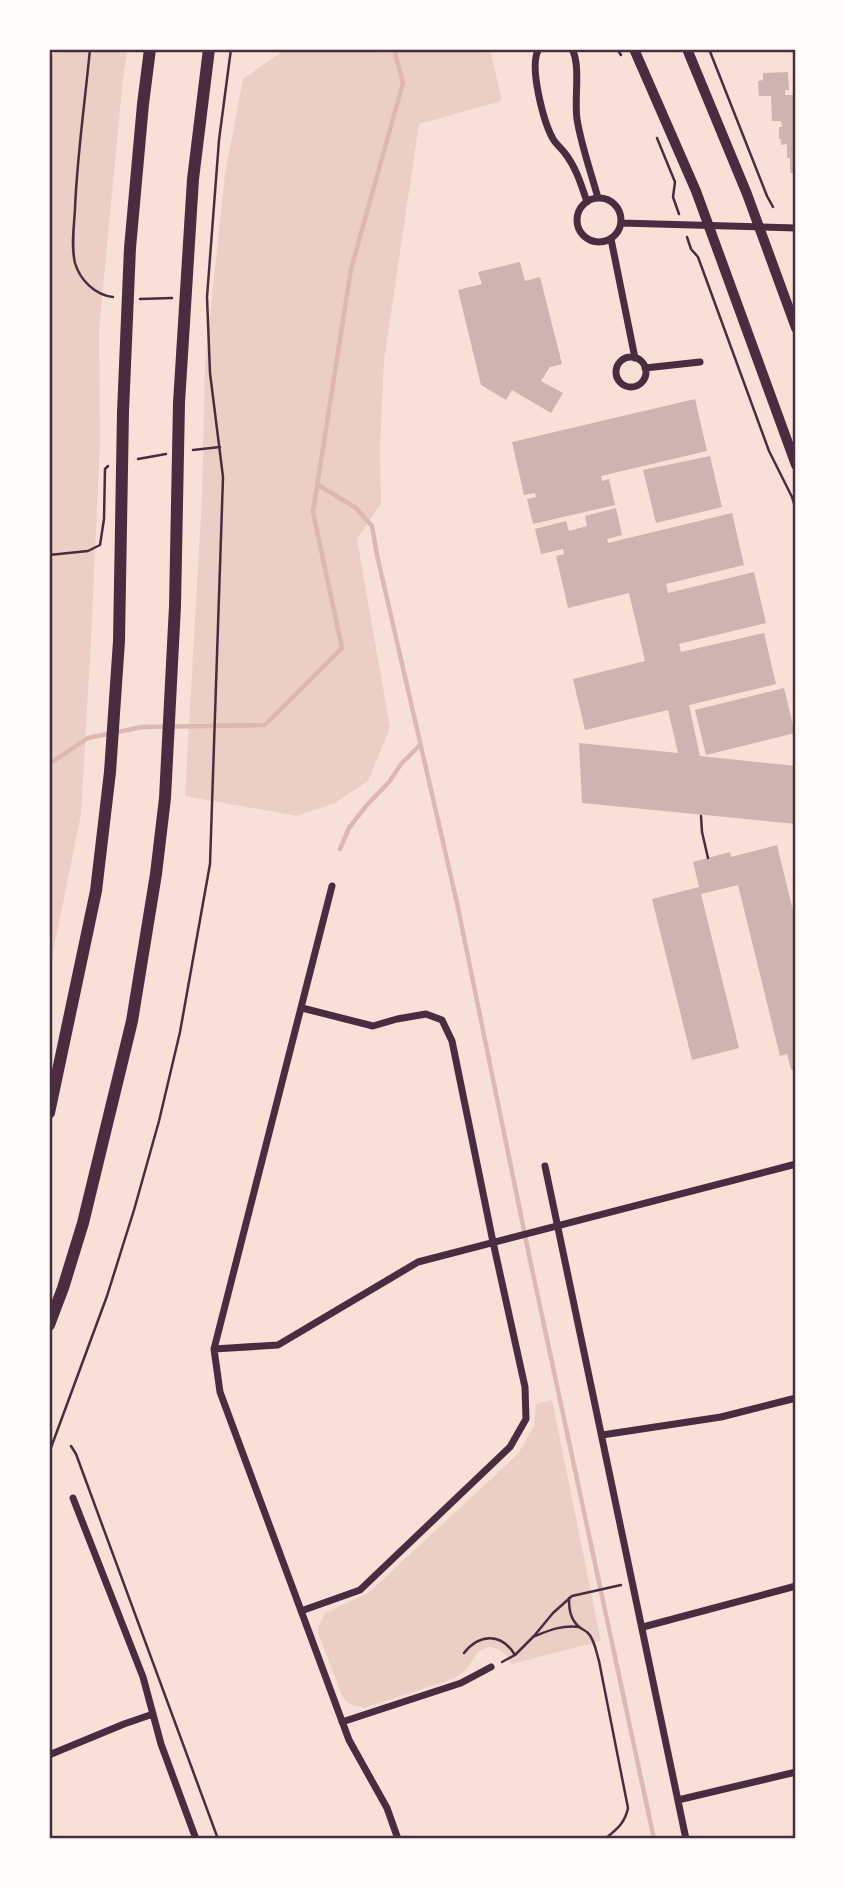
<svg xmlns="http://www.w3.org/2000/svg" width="845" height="1888" font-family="'Zilla Slab',serif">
<rect width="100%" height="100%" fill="#f7e1d7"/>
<path fill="#ebcfc5" d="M 61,49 L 128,49 L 123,78 L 99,330 L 100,443 L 91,641 L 81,814 L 49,973 L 49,57 Z
M 286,49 L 490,49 L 502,101 L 419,124 L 384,361 L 380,449 L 381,503 L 357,539 L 390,728 L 368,781 L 335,803 L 297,816 L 185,796 L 202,496 L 205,362 L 225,174 L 243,79 Z
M 552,1400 L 601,1641 L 512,1664 C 506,1653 501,1648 488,1647 L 478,1652 L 466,1670 L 453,1679 L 364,1708 L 349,1704 L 343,1698 L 318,1633 L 318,1627 L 325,1613 L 368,1593 L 518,1454 L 534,1426 L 536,1404 Z"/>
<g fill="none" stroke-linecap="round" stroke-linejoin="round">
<path stroke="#dcb8b0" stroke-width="4.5" d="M 318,485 L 356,508 L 372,526 L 377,555 L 457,903 L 529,1255 L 654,1839
M 49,764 L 88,738 L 142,727 L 265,725 L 342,648 L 313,512 L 351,269 L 403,83 L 394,49
M 340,849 L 349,828 L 366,806 L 389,782 L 401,764 L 420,745"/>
</g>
<path fill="#ccb4b1" d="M 788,72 L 789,90 L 785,90 L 785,95 L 796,95 L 796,173 L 790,173 L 790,158 L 787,158 L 787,144 L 781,145 L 781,139 L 779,139 L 779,127 L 782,127 L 781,121 L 772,121 L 771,96 L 759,96 L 758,81 L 763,80 L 763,73 Z
M 520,262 L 525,281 L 540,277 L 562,364 L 550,367 L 541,381 L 563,393 L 551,413 L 512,390 L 506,400 L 481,385 L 458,290 L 482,284 L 478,272 Z
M 695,399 L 707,451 L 601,476 L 602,481 L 609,479 L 615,505 L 533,524 L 527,499 L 536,497 L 535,493 L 524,495 L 512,442 Z
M 710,456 L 722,507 L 656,523 L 643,470 Z
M 616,508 L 622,535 L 607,539 L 608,543 L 732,513 L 744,565 L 666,584 L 668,593 L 754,572 L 766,623 L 679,644 L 681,652 L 764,633 L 776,684 L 689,705 L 700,756 L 796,766 L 796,824 L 582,803 L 579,743 L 678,753 L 668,710 L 585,730 L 573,679 L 645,661 L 629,593 L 568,608 L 556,556 L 564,554 L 563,549 L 541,554 L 535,529 L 566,521 L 569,531 L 587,526 L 585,516 Z
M 784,688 L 795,733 L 706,755 L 695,710 Z
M 777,845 L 796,923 L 796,1069 L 791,1070 L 787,1054 L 780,1056 L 738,885 L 701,894 L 739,1048 L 692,1060 L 652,899 L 699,887 L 693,862 L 730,852 L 731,857 Z"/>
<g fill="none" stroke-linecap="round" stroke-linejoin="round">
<path stroke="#4a2c40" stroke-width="2.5" d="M 90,49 C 85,102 77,156 75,209 C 74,227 71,246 75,263 C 80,280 95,295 113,297
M 617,49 L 621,55
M 709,49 L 767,196 L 773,207
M 657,138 L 675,182 L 673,197 L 679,214
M 687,237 L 691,249 L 698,257 L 769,451 L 792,497 L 796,510
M 140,299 L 172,298
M 193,450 L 220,447
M 138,459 L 166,454
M 49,555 L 88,551 L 100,545 L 104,519 L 105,469 L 108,466
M 701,816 L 702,832 L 708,858
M 71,1446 L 76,1454 L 218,1839
M 49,1453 L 107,1296 L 134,1210 L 159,1121 L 180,1032 L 210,864 L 223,477 L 210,373 L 207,297 L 219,140 L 231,49
M 569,1598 C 569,1609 570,1618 578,1626 C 581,1629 585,1630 588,1633 C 595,1640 596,1652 599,1661 L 628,1808 C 625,1823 617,1829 605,1839
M 535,1636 C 550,1630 562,1625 579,1627
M 464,1653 C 479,1634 501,1632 515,1655
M 502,1662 L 515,1655 L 534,1636 L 553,1613 L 572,1596 L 621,1585"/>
<path stroke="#4a2c40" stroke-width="7" d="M 539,49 C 528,65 544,123 553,139 C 556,144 561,148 564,152 C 576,167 581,184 587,202
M 572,49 C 581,65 574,99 577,119 C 581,145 591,172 598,198
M577 220a22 22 0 1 1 44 0a22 22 0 1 1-44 0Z
M 621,223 L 796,228
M 611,239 L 635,358
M616 372a15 15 0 1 1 30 0a15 15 0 1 1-30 0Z
M 645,368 L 700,362
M 332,886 L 214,1349 L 220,1392 L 349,1740 L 387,1808 L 398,1839
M 545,1166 L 686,1839
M 214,1349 L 278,1345 L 418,1262 L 796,1164
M 602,1435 L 721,1417 L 796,1398
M 73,1498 L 143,1677 L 161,1744 L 196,1839
M 301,1611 L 360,1590 L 510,1447 L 526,1419 L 525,1387 L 493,1242 L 452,1041 L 442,1020 L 426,1014 L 397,1019 L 373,1026 L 302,1008
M 643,1627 L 796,1586
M 342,1722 L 461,1683 L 491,1667
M 49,1755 L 124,1724 L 153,1714
M 678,1800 L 796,1772"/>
<path stroke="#4a2c40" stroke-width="10" d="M 634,49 L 696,191 L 796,465
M 687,49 L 747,194 L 796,328"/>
<path stroke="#4a2c40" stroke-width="12" d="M 49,1113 L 96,891 L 110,772 L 119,641 L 123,412 L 130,248 L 143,104 L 150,49
M 49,1325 L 63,1288 L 83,1223 L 132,1021 L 156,874 L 165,798 L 175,606 L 179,403 L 193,179 L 209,49"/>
</g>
<rect width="845" height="1888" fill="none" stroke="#fffaf5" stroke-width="102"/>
<rect x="51" y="51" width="743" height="1786" fill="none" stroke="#4a2c40" stroke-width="2.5"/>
</svg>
